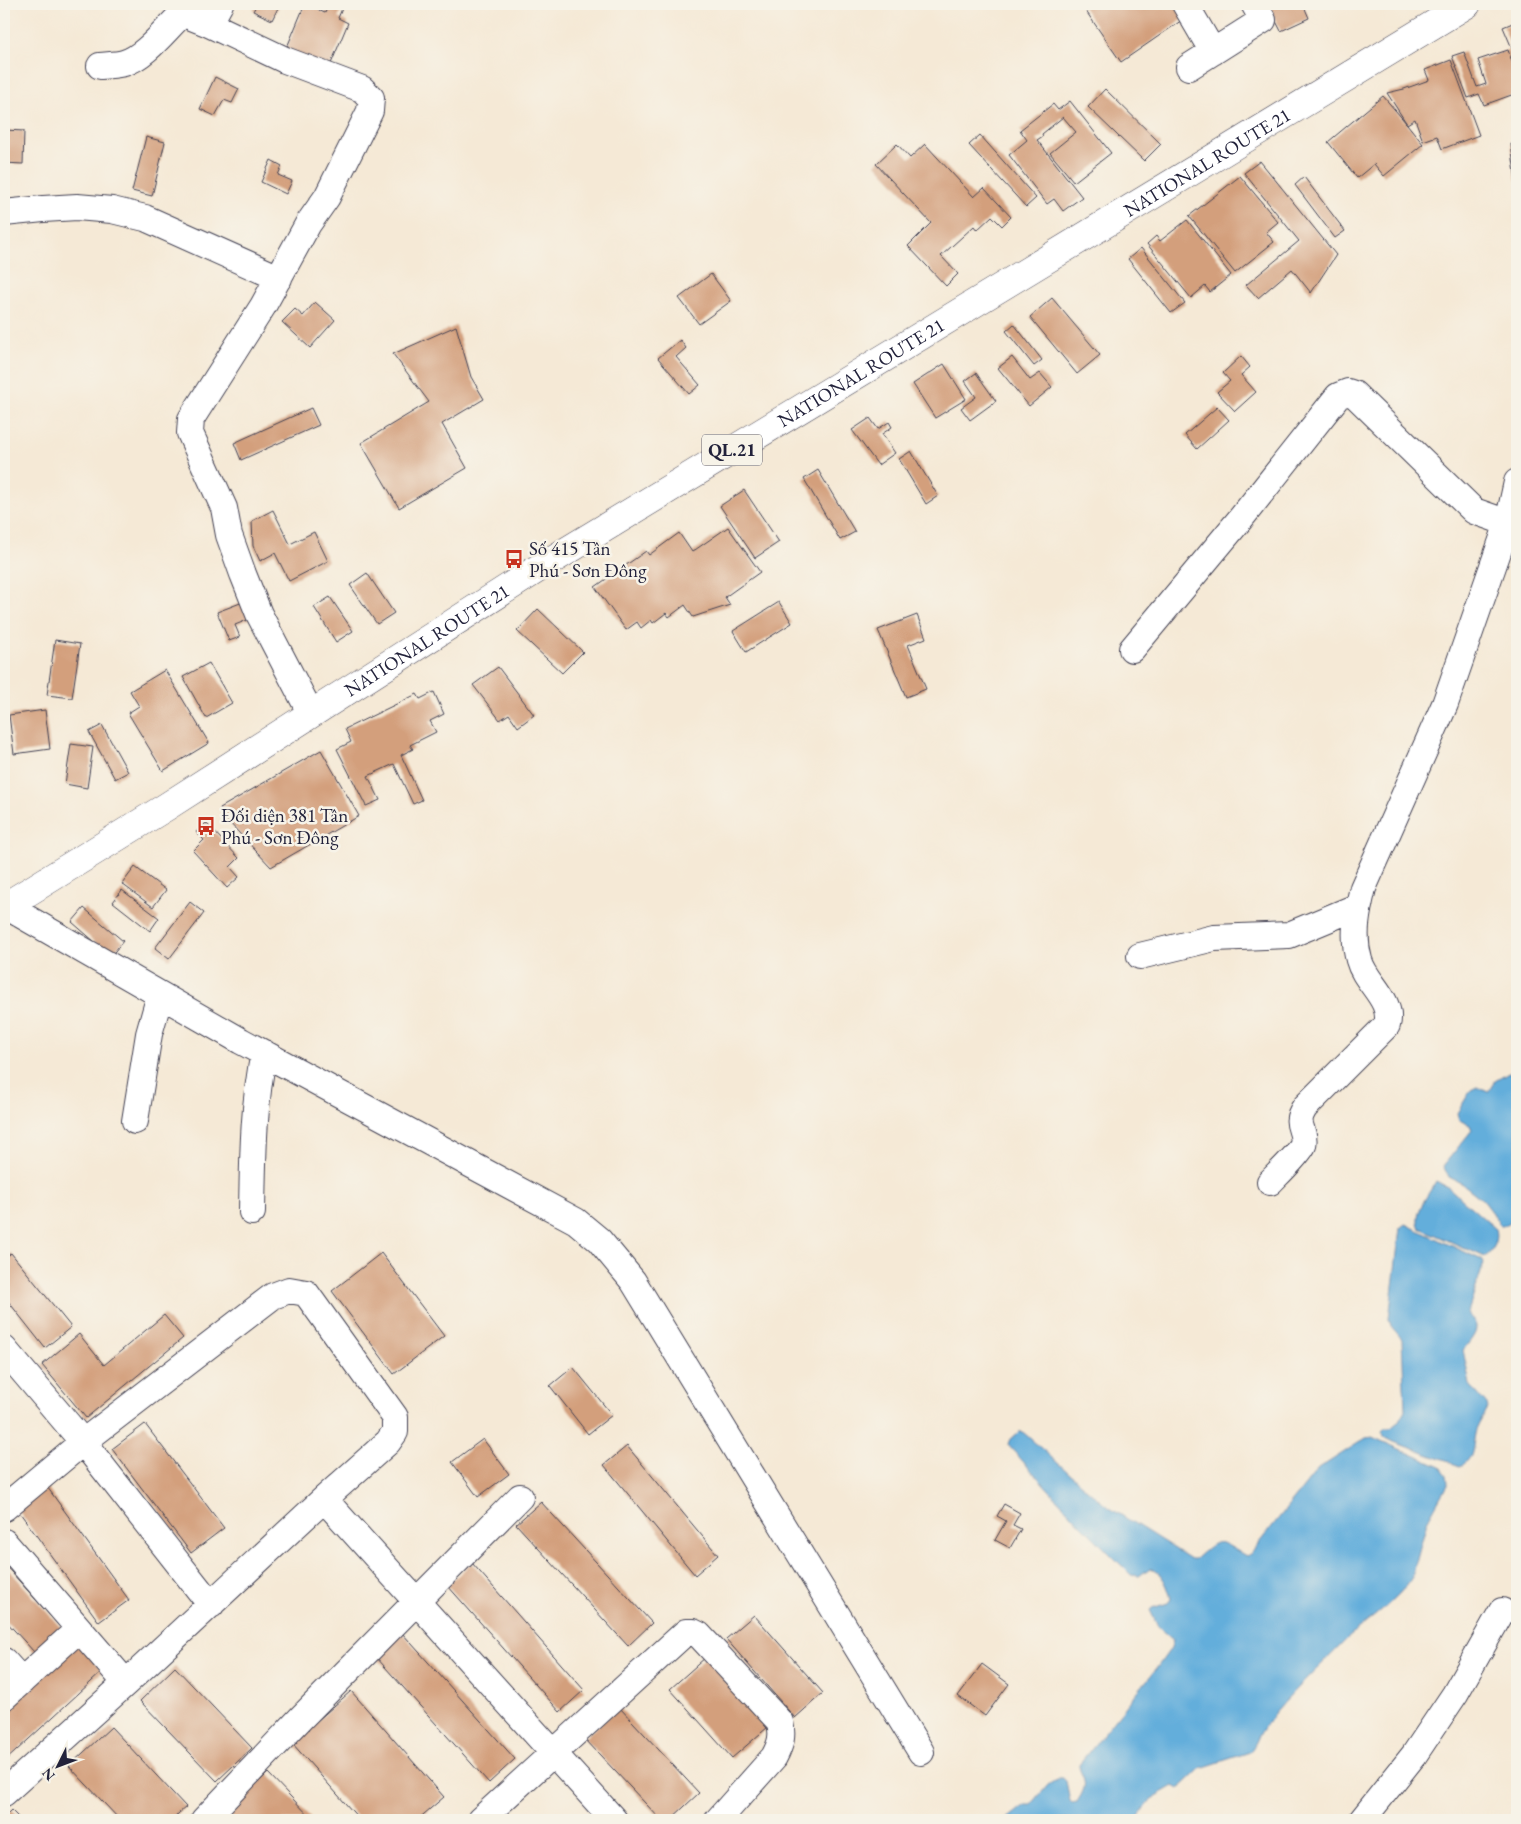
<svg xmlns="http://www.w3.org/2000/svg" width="1521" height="1824" font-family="'EB Garamond',serif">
<rect width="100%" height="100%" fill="#f7f3e8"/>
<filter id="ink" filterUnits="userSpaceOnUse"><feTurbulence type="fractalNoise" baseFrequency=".02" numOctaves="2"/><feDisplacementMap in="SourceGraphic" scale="10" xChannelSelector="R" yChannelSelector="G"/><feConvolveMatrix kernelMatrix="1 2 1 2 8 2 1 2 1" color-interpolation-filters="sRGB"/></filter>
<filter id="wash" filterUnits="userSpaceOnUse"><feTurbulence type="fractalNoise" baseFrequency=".0096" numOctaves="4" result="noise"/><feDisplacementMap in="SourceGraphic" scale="20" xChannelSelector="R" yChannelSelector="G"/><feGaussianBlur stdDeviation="1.12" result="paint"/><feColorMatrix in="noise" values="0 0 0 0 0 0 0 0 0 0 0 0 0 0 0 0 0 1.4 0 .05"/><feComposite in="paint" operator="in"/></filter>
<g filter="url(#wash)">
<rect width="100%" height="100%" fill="#f5e9d6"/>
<path fill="#63aedb" stroke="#42688b" d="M 1517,1068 L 1517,1212 L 1507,1225 L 1501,1226 L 1499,1224 L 1493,1213 L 1483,1200 L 1463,1184 L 1449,1177 L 1443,1166 L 1472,1130 L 1470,1125 L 1459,1120 L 1457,1113 L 1471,1090 L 1477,1087 L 1488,1092 L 1495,1081 Z
M 1436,1181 L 1449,1188 L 1496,1229 C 1499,1240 1494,1250 1485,1257 L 1420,1228 C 1412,1214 1429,1194 1436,1181 Z
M 1405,1224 L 1482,1260 L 1484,1263 L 1468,1312 C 1469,1317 1475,1322 1476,1327 C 1477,1334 1467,1345 1463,1350 L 1470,1385 L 1487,1405 L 1488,1408 C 1484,1415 1479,1423 1476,1430 C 1472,1443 1475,1460 1460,1466 L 1391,1441 L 1385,1438 L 1382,1431 L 1385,1428 L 1391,1428 L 1398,1422 L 1405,1410 L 1402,1339 L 1391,1326 L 1389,1319 L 1400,1228 Z
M 1020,1431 L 1024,1433 L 1105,1505 L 1191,1559 L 1195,1559 C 1221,1536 1216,1539 1246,1556 L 1250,1554 L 1318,1469 L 1366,1438 L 1372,1437 L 1441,1467 L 1447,1475 L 1448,1483 L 1427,1521 L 1412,1577 C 1399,1600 1366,1621 1346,1640 C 1319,1668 1288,1695 1265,1726 C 1259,1734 1256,1744 1250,1752 L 1201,1768 L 1179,1789 L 1174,1786 L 1153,1798 L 1136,1820 L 1006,1820 L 1025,1805 L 1031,1805 L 1048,1785 L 1059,1778 L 1063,1778 L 1066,1781 L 1070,1801 L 1072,1803 L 1077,1802 C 1082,1794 1087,1786 1083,1777 C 1081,1772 1079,1770 1079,1764 L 1156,1669 L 1171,1648 L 1173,1640 L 1158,1627 L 1150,1610 L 1152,1608 L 1168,1603 L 1171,1599 C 1168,1587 1163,1572 1150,1568 L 1139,1576 L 1131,1575 L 1082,1526 L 1008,1445 L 1009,1441 Z"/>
<g id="blocks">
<path fill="#d39f7b" d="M 257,4 L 280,4 L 272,20 L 253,11 Z
M 305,4 L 321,4 L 318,10 L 325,13 L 329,4 L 344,4 L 338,18 L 348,23 L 328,71 L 285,52 Z
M 1081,4 L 1179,4 L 1188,16 L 1121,62 Z
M 1267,4 L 1303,4 L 1309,18 L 1281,31 Z
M 1515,22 L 1517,27 L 1517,60 L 1503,27 Z
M 1508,50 L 1517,76 L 1517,93 L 1484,105 L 1479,94 L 1468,98 L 1452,56 L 1464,52 L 1477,87 L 1486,84 L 1478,60 Z
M 1451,60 L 1479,135 L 1442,149 L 1437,136 L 1423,141 L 1415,119 L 1407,124 L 1423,144 L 1384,176 L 1374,164 L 1357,178 L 1328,142 L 1383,96 L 1407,124 L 1387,93 L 1404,89 L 1429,80 L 1425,70 Z
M 215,77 L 239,89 L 232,103 L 224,100 L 215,116 L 200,109 Z
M 1105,89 L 1161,144 L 1144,161 L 1088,107 Z
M 1070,101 L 1111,153 L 1074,182 L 1050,153 L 1076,132 L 1063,117 L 1042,134 L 1043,136 L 1037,140 L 1082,197 L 1063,211 L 1054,199 L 1047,204 L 1009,155 L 1027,140 L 1020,130 L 1053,104 L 1058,110 Z
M 4,130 L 24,131 L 23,164 L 4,163 Z
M 980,135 L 1036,198 L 1026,207 L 969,145 Z
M 146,137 L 165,142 L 152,196 L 132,191 Z
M 1517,143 L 1517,180 L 1516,181 L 1511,144 Z
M 897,144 L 910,158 L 925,144 L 974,197 L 984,188 L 1011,217 L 1002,226 L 992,216 L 977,230 L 974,226 L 941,256 L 958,274 L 946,286 L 908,246 L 931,223 L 876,164 Z
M 271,160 L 282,166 L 278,175 L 292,181 L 286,194 L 261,182 Z
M 1260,161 L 1336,255 L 1311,293 L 1292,269 L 1258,298 L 1246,285 L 1299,241 L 1244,173 Z
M 1240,176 L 1278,222 L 1266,232 L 1274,242 L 1235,273 L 1189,216 Z
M 1304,177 L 1345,231 L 1335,238 L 1295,185 Z
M 1187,220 L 1231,275 L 1210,292 L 1205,286 L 1191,298 L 1147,244 L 1156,236 L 1160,241 Z
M 1141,248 L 1185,303 L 1171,313 L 1128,259 Z
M 4,269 L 6,270 L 6,300 L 4,300 Z
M 711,274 L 731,301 L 699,324 L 679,298 Z
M 1052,298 L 1100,355 L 1077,374 L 1030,317 Z
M 315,302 L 335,320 L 310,348 L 282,322 L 295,309 L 303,316 Z
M 1014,324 L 1042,360 L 1034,366 L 1006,331 Z
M 456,326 L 471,377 L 484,399 L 442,424 L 467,468 L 399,508 L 361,443 L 429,402 L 393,354 Z
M 680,340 L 686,348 L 676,357 L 700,385 L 689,394 L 658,358 Z
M 1241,356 L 1250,367 L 1241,375 L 1256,392 L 1235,411 L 1217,392 L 1230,381 L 1223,373 Z
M 1012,357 L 1030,380 L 1040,373 L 1052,387 L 1029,406 L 998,368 Z
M 944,364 L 966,399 L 935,418 L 913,384 Z
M 976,373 L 996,401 L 970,420 L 961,408 L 976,397 L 965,381 Z
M 1217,407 L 1229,420 L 1197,449 L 1185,435 Z
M 311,408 L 319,425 L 241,460 L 234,443 Z
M 870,418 L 878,429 L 889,422 L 892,427 L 882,434 L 895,453 L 878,465 L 852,430 Z
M 911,451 L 938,496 L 926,504 L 899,459 Z
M 818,470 L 855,532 L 840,540 L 804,479 Z
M 744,490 L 779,542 L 755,558 L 720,506 Z
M 273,510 L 290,544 L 314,532 L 328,561 L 289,581 L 275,553 L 260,561 L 253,546 L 252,521 Z
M 728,527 L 760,572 L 725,597 L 730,605 L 693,617 L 685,605 L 669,617 L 666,613 L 653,623 L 651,620 L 641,628 L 637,622 L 626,630 L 595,587 L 646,551 L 649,555 L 679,533 L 692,552 Z
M 367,573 L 394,613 L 377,624 L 350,585 Z
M 330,597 L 353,631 L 336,642 L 314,607 Z
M 243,602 L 250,619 L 235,625 L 240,637 L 229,641 L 217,612 Z
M 779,602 L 792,623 L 746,652 L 733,631 Z
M 538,609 L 583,652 L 562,673 L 517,631 Z
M 917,615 L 926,638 L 908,645 L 926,689 L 906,697 L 878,630 Z
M 55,640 L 80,644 L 72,698 L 47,695 Z
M 209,663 L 232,703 L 206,718 L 183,677 Z
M 498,667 L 534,715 L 518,727 L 509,714 L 500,720 L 473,685 Z
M 165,670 L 209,743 L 163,771 L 128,713 L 139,706 L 130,691 Z
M 434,692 L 444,714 L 430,721 L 436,732 L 410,745 L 413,749 L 401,755 L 422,800 L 413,804 L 394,764 L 368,776 L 380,800 L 366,806 L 337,749 L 351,742 L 345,729 L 417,694 L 420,699 Z
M 45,710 L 50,749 L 14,754 L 9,715 Z
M 102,725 L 128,772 L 115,779 L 89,732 Z
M 71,744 L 93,747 L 87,788 L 65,784 Z
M 321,750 L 359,816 L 271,867 L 226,819 L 220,808 Z
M 206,823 L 239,858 L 230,867 L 239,877 L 227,888 L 193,851 L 204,840 L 196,832 Z
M 135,867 L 166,890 L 153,907 L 122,884 Z
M 122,890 L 159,918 L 150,931 L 113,902 Z
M 190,902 L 204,913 L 169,959 L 155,948 Z
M 84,908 L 123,941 L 111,956 L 72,922 Z
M 11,1253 L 71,1327 L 45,1348 L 4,1296 L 4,1259 Z
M 381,1253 L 444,1336 L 394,1374 L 332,1291 Z
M 164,1315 L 183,1338 L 86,1418 L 42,1365 L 79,1334 L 104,1365 Z
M 573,1367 L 612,1415 L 588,1434 L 550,1386 Z
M 145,1424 L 224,1528 L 191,1553 L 112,1449 Z
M 483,1439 L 509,1474 L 478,1497 L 452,1462 Z
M 627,1446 L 718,1555 L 695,1575 L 604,1465 Z
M 45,1484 L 129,1600 L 99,1622 L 15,1506 Z
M 541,1502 L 652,1623 L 628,1646 L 516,1524 Z
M 1004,1504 L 1020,1513 L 1013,1525 L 1021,1529 L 1010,1548 L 995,1540 L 1006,1521 L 997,1516 Z
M 472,1563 L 584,1690 L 560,1712 L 447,1585 Z
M 4,1564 L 62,1629 L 35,1653 L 4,1619 Z
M 754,1615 L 823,1693 L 795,1718 L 726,1639 Z
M 402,1633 L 515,1759 L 489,1783 L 376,1657 Z
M 78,1643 L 103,1671 L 4,1762 L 4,1711 Z
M 706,1657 L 768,1727 L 732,1758 L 670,1689 Z
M 982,1664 L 1009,1684 L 985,1716 L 958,1696 Z
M 175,1667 L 252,1748 L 217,1781 L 140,1701 Z
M 351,1691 L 444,1797 L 417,1820 L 360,1820 L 292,1743 Z
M 619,1707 L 699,1793 L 670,1820 L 661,1820 L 584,1738 Z
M 111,1727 L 186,1807 L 171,1820 L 120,1820 L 69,1766 Z
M 268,1773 L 313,1820 L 235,1820 L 227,1813 Z
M 11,1810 L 21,1820 L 4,1820 L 4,1817 Z"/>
</g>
</g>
<g filter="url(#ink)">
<use href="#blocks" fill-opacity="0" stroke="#424052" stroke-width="1"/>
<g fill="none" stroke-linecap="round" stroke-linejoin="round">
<g stroke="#424052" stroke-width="28">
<path id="minor" d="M 220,4 L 209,24 L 285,60 L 362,89 L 371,98 L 370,111 L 327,197 L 308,224 L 263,306 L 191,419 L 190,433 L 224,508 L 229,535 L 243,574 L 259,614 L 311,714
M 1185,4 L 1213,52
M 100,66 C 108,65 117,65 124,63 C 145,57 165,30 181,15 L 184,14 L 209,24
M 1189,67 L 1263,20 L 1254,4
M 4,213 L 43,209 L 77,207 L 112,210 L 145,218 L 279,278
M 1132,649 L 1242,517 L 1338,396 L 1348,392 L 1354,394 L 1474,511 L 1508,523
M 4,905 L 241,1041 L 576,1221 L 599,1240 L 633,1281 L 921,1752
M 1140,956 L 1214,938 L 1289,935 L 1359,906
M 135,1121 L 149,1034 L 160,995
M 1270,1182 C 1277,1175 1300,1153 1303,1145 C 1307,1129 1292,1126 1305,1107 L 1387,1025 C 1394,1000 1365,983 1359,960 C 1352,936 1357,912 1363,888 L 1445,704 L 1508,523 L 1517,482
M 252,1212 C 253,1158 253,1106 264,1053
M 4,1349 L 83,1442 L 211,1605
M 324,1499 L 614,1820
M 4,1508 L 83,1442 L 273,1296 L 289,1290 L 306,1293 L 395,1417 L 395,1432 L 388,1442 L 324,1499 L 126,1683 L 4,1793
M 4,1542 L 126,1683
M 4,1661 L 22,1681
M 4,1697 L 78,1630
M 204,1820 L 301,1718 L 520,1497
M 480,1820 L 686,1632 L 693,1632 L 699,1635 L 780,1722 C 783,1736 781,1744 774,1757 L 718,1820
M 1362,1820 L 1414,1755 L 1455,1694 L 1502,1611"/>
</g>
<g stroke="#424052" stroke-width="29">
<g id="highway">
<path id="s1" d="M 4,907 L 166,807 L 542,566 L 1467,4"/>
</g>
</g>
<use href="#minor" stroke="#fff" stroke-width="26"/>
<use href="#highway" stroke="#fff" stroke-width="28"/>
</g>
</g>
<defs>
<g id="bus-bare" transform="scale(1.5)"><path d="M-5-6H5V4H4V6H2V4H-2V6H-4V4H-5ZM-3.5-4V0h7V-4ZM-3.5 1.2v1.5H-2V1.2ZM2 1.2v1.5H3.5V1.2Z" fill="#c8321e" stroke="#f7f3e8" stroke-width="2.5" paint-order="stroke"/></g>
</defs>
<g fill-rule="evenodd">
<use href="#bus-bare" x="514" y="559"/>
<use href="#bus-bare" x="206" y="826"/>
</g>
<g text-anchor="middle" stroke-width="5" stroke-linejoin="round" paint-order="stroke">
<rect fill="#f7f3e8" stroke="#62616f" stroke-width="1" x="702" y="434.5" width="60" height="31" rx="4"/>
<g font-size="18" font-weight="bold" fill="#22223b">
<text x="732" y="456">QL.21</text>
</g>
<g font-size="19" fill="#22223b" stroke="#f7f3e8">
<text dy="7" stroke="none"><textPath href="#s1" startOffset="1415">NATIONAL ROUTE 21</textPath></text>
<text dy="7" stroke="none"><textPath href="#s1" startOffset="1010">NATIONAL ROUTE 21</textPath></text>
<text dy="7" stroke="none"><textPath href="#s1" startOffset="500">NATIONAL ROUTE 21</textPath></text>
</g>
<g font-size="19" fill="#22223b" stroke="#f7f3e8" text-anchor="start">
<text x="529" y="555">Số 415 Tân<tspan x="529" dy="22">Phú - Sơn Đông</tspan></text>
<text x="221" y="822">Đối diện 381 Tân<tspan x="221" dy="22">Phú - Sơn Đông</tspan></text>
</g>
</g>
<rect width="1521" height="1824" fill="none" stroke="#f7f3e8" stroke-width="20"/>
<g transform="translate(58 1766) rotate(228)" stroke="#f7f3e8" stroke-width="4" paint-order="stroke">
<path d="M0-4L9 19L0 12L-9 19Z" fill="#22223b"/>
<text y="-8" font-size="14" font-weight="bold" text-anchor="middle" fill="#22223b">N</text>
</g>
</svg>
